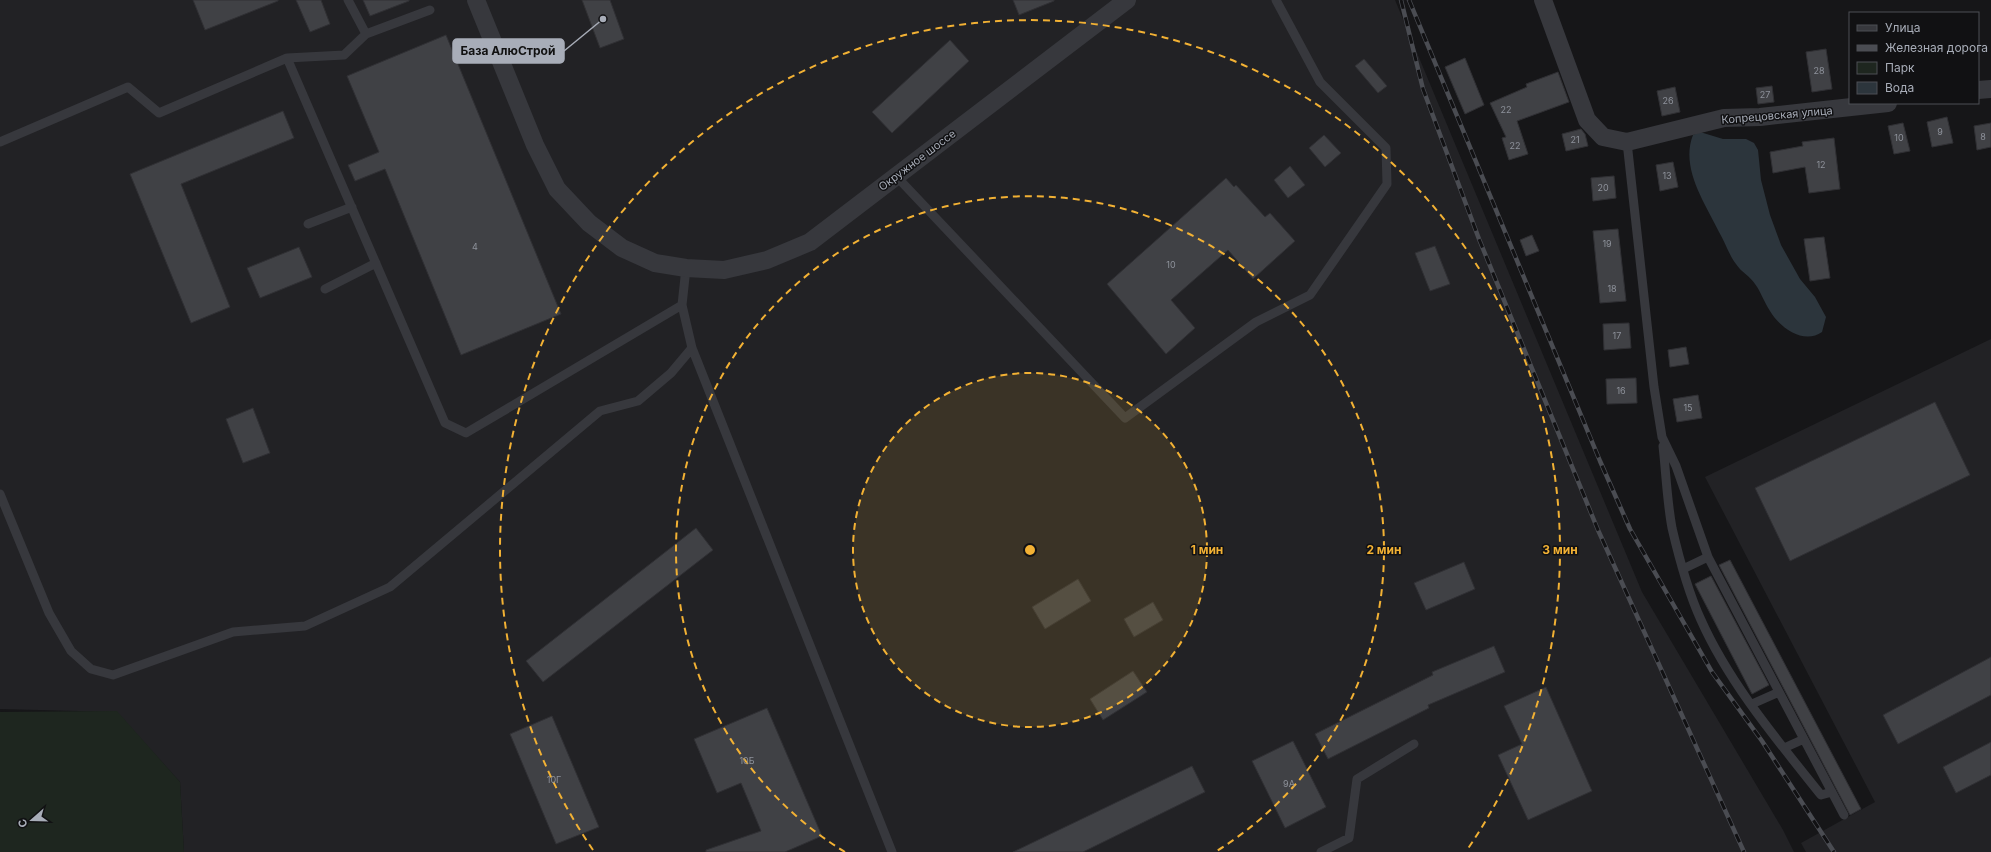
<svg xmlns="http://www.w3.org/2000/svg" width="1991" height="852" font-family="Inter,sans-serif">
<rect width="100%" height="100%" fill="#161618"/>
<path fill="#222225" d="M 0,0 L 1395,0 L 1642,592 L 1783,830 L 1794,852 L 184,852 L 180,782 L 117,712 L 0,709 Z
M 1991,339 L 1991,852 L 1806,852 L 1801,843 L 1875,802 L 1705,477 Z"/>
<path fill="#1e261f" d="M 117,711 L 180,782 L 184,852 L 0,852 L 0,712 Z"/>
<path fill="#2c353c" d="M 1700,132 L 1723,139 L 1746,139 L 1754,143 L 1758,150 L 1761,180 L 1770,215 L 1781,245 L 1800,279 L 1815,297 L 1826,317 L 1822,332 C 1804,345 1780,328 1770,311 C 1764,302 1761,292 1755,284 C 1750,276 1741,272 1736,264 C 1729,255 1725,242 1719,232 C 1705,203 1680,168 1693,135 Z"/>
<path fill="#404145" stroke="#303034" d="M 193,0 L 278,0 L 278,1 L 205,30 Z
M 296,0 L 321,0 L 330,24 L 310,32 Z
M 363,0 L 409,0 L 409,1 L 370,16 Z
M 582,0 L 610,0 L 624,39 L 600,48 Z
M 1013,0 L 1054,0 L 1054,1 L 1019,15 Z
M 446,35 L 561,314 L 461,355 L 385,169 L 355,181 L 348,165 L 379,152 L 347,76 Z
M 950,40 L 969,61 L 892,133 L 872,112 Z
M 1826,49 L 1832,89 L 1812,92 L 1806,52 Z
M 1465,58 L 1484,105 L 1465,114 L 1445,67 Z
M 1364,59 L 1387,86 L 1378,93 L 1355,66 Z
M 1558,72 L 1569,102 L 1517,121 L 1528,154 L 1509,160 L 1502,138 L 1506,137 L 1490,103 L 1527,87 L 1526,84 Z
M 1772,86 L 1774,102 L 1758,104 L 1756,88 Z
M 1675,87 L 1680,112 L 1662,116 L 1657,91 Z
M 283,111 L 294,138 L 181,184 L 230,307 L 191,323 L 130,174 Z
M 1947,117 L 1953,143 L 1932,147 L 1927,122 Z
M 1903,123 L 1910,151 L 1894,154 L 1888,126 Z
M 1991,123 L 1991,147 L 1977,150 L 1974,126 Z
M 1581,129 L 1585,134 L 1588,146 L 1566,151 L 1562,134 Z
M 1324,135 L 1341,153 L 1325,167 L 1309,148 Z
M 1834,138 L 1840,189 L 1809,193 L 1805,167 L 1773,173 L 1770,152 L 1803,146 L 1802,142 Z
M 1673,162 L 1678,187 L 1660,191 L 1656,165 Z
M 1290,166 L 1305,185 L 1288,198 L 1274,180 Z
M 1614,176 L 1616,198 L 1593,201 L 1591,178 Z
M 1226,178 L 1234,187 L 1236,185 L 1265,217 L 1270,213 L 1295,241 L 1253,279 L 1228,250 L 1171,300 L 1195,328 L 1166,354 L 1107,284 Z
M 1618,229 L 1626,301 L 1600,303 L 1593,231 Z
M 1532,235 L 1539,251 L 1526,256 L 1520,240 Z
M 1824,237 L 1830,278 L 1810,281 L 1804,239 Z
M 1435,246 L 1450,284 L 1430,291 L 1415,253 Z
M 299,247 L 312,277 L 260,298 L 247,268 Z
M 1629,323 L 1631,348 L 1604,350 L 1603,324 Z
M 1686,347 L 1689,364 L 1670,367 L 1668,350 Z
M 1636,378 L 1637,403 L 1607,404 L 1606,379 Z
M 1698,395 L 1702,418 L 1677,422 L 1673,399 Z
M 1935,402 L 1970,475 L 1790,561 L 1755,488 Z
M 253,408 L 270,453 L 243,463 L 226,419 Z
M 696,528 L 713,550 L 543,682 L 526,661 Z
M 1730,560 L 1861,809 L 1850,815 L 1719,565 Z
M 1464,562 L 1475,589 L 1426,610 L 1414,583 Z
M 1711,576 L 1769,685 L 1752,694 L 1695,584 Z
M 1078,579 L 1091,601 L 1045,629 L 1032,607 Z
M 1153,602 L 1163,620 L 1134,637 L 1124,619 Z
M 1494,646 L 1505,672 L 1428,705 L 1429,708 L 1328,759 L 1315,734 L 1433,675 L 1432,672 Z
M 1991,657 L 1991,695 L 1898,744 L 1883,715 Z
M 1133,671 L 1147,692 L 1103,720 L 1090,699 Z
M 1546,687 L 1592,791 L 1528,820 L 1498,755 L 1522,744 L 1504,706 Z
M 767,708 L 822,836 L 785,852 L 706,852 L 706,850 L 761,831 L 741,783 L 717,793 L 694,739 Z
M 552,716 L 599,827 L 556,844 L 510,734 Z
M 1293,741 L 1326,807 L 1285,828 L 1252,761 Z
M 1991,742 L 1991,775 L 1956,793 L 1943,767 Z
M 1192,766 L 1205,792 L 1083,852 L 1013,852 Z"/>
<g fill="none" stroke-linecap="round" stroke-linejoin="round">
<path stroke="#37383d" stroke-width="9" d="M 366,34 L 430,10
M 287,58 L 344,55 L 366,34 L 348,0
M 0,142 L 128,87 L 159,113 L 287,58 L 445,423 L 466,433 L 682,305
M 1627,142 L 1654,387 L 1662,437 L 1676,466 L 1708,557 L 1844,815
M 896,176 L 1125,418 L 1256,322 L 1310,295 L 1387,184 L 1386,148 L 1320,82 L 1276,0
M 308,224 L 352,207
M 686,268 L 682,305 L 692,348 L 892,852
M 325,289 L 376,263
M 1663,446 C 1666,473 1667,501 1672,528 C 1679,558 1688,592 1701,620 C 1729,683 1778,741 1821,795 L 1832,792
M 0,494 L 49,613 L 71,651 L 91,669 L 113,675 L 233,632 L 305,626 L 390,587 L 600,411 L 638,401 L 671,373 L 692,348
M 1683,569 L 1708,557
M 1752,704 L 1779,692
M 1784,748 L 1804,739
M 1321,852 L 1349,838 L 1357,779 L 1414,744"/>
<path stroke="#37383d" stroke-width="18" d="M 476,0 L 535,145 L 557,189 L 589,223 L 622,248 L 655,263 L 686,268 L 724,270 L 767,260 L 810,242 L 1127,0
M 1543,0 L 1587,120 L 1603,137 L 1627,142 L 1724,118 L 1760,117 L 1888,103
M 1978,90 L 1991,89"/>
<g stroke="#4a4c52" stroke-width="4.5">
<path id="rail" d="M 1401,0 L 1423,89 L 1479,239 L 1598,530 L 1744,852
M 1409,0 L 1600,461 L 1630,529 L 1712,672 L 1762,741 L 1834,852"/>
</g>
<use href="#rail" stroke="#111113" stroke-width="3" stroke-dasharray="9" stroke-linecap="butt"/>
</g>
<circle cx="1030" cy="550" r="177" fill="#f2b134" fill-opacity=".12"/>
<g fill="none" stroke="#f2b134" stroke-width="2" stroke-dasharray="7 5">
<circle cx="1030" cy="550" r="177"/>
<path d="M845 852A354 354 0 1 1 1215 852"/>
<path d="M593 850A530 530 0 1 1 1467 850"/>
</g>
<g text-anchor="middle" stroke-width="3" stroke-linejoin="round" paint-order="stroke">
<g font-size="9" fill="#8e929b">
<text x="1819" y="74">28</text>
<text x="1765" y="98">27</text>
<text x="1668" y="104">26</text>
<text x="1506" y="113">22</text>
<text x="1940" y="135">9</text>
<text x="1983" y="140">8</text>
<text x="1899" y="141">10</text>
<text x="1575" y="143">21</text>
<text x="1515" y="149">22</text>
<text x="1821" y="168">12</text>
<text x="1667" y="179">13</text>
<text x="1603" y="191">20</text>
<text x="1607" y="247">19</text>
<text x="475" y="250">4</text>
<text x="1171" y="268">10</text>
<text x="1612" y="292">18</text>
<text x="1617" y="339">17</text>
<text x="1621" y="394">16</text>
<text x="1688" y="411">15</text>
<text x="747" y="764">10Б</text>
<text x="554" y="783">10Г</text>
<text x="1289" y="787">9А</text>
</g>
<g font-size="11" fill="#a8adb8" stroke="#111113">
<text transform="translate(1777 115) rotate(-5)" y="4">Копрецовская улица</text>
<text transform="translate(917 160) rotate(-37)" y="4">Окружное шоссе</text>
</g>
</g>
<circle cx="1030" cy="550" r="6" fill="#f2b134" stroke="#111113" stroke-width="2"/>
<g font-size="12" text-anchor="middle" font-weight="bold" fill="#f2b134" stroke="#111113" stroke-width="3" stroke-linejoin="round" paint-order="stroke">
<text x="1207" y="554">1 мин</text>
<text x="1384" y="554">2 мин</text>
<text x="1560" y="554">3 мин</text>
</g>
<path fill="none" stroke="#a8adb8" stroke-width="1.5" d="M603 19L564 51"/>
<circle fill="#a8adb8" stroke="#111113" stroke-width="1.5" cx="603" cy="19" r="4"/>
<rect fill="#a8adb8" stroke="#a8adb8" stroke-width="1.5" x="453" y="39" width="111" height="24" rx="4"/>
<g font-size="12" text-anchor="middle" font-weight="bold" fill="#111">
<text x="508" y="55">База АлюСтрой</text>
</g>
<rect x="1849" y="12" width="130" height="92" fill="#111113" stroke="#4d4f55"/>
<rect x="1857" y="25" width="20" height="6" fill="#37383d" stroke="#4d4f55"/>
<text x="1885" y="32" font-size="12" fill="#a8adb8">Улица</text>
<rect x="1857" y="45" width="20" height="6" fill="#4a4c52" stroke="#4d4f55"/>
<text x="1885" y="52" font-size="12" fill="#a8adb8">Железная дорога</text>
<rect x="1857" y="62" width="20" height="12" fill="#1e261f" stroke="#4d4f55"/>
<text x="1885" y="72" font-size="12" fill="#a8adb8">Парк</text>
<rect x="1857" y="82" width="20" height="12" fill="#2c353c" stroke="#4d4f55"/>
<text x="1885" y="92" font-size="12" fill="#a8adb8">Вода</text>
<g transform="translate(32 820) rotate(250)" stroke="#111113" stroke-width="3" paint-order="stroke">
<path d="M0-3L7 15L0 10L-7 15Z" fill="#a8adb8"/>
<text y="-6" font-size="11" font-weight="bold" text-anchor="middle" fill="#a8adb8">С</text>
</g>
</svg>
